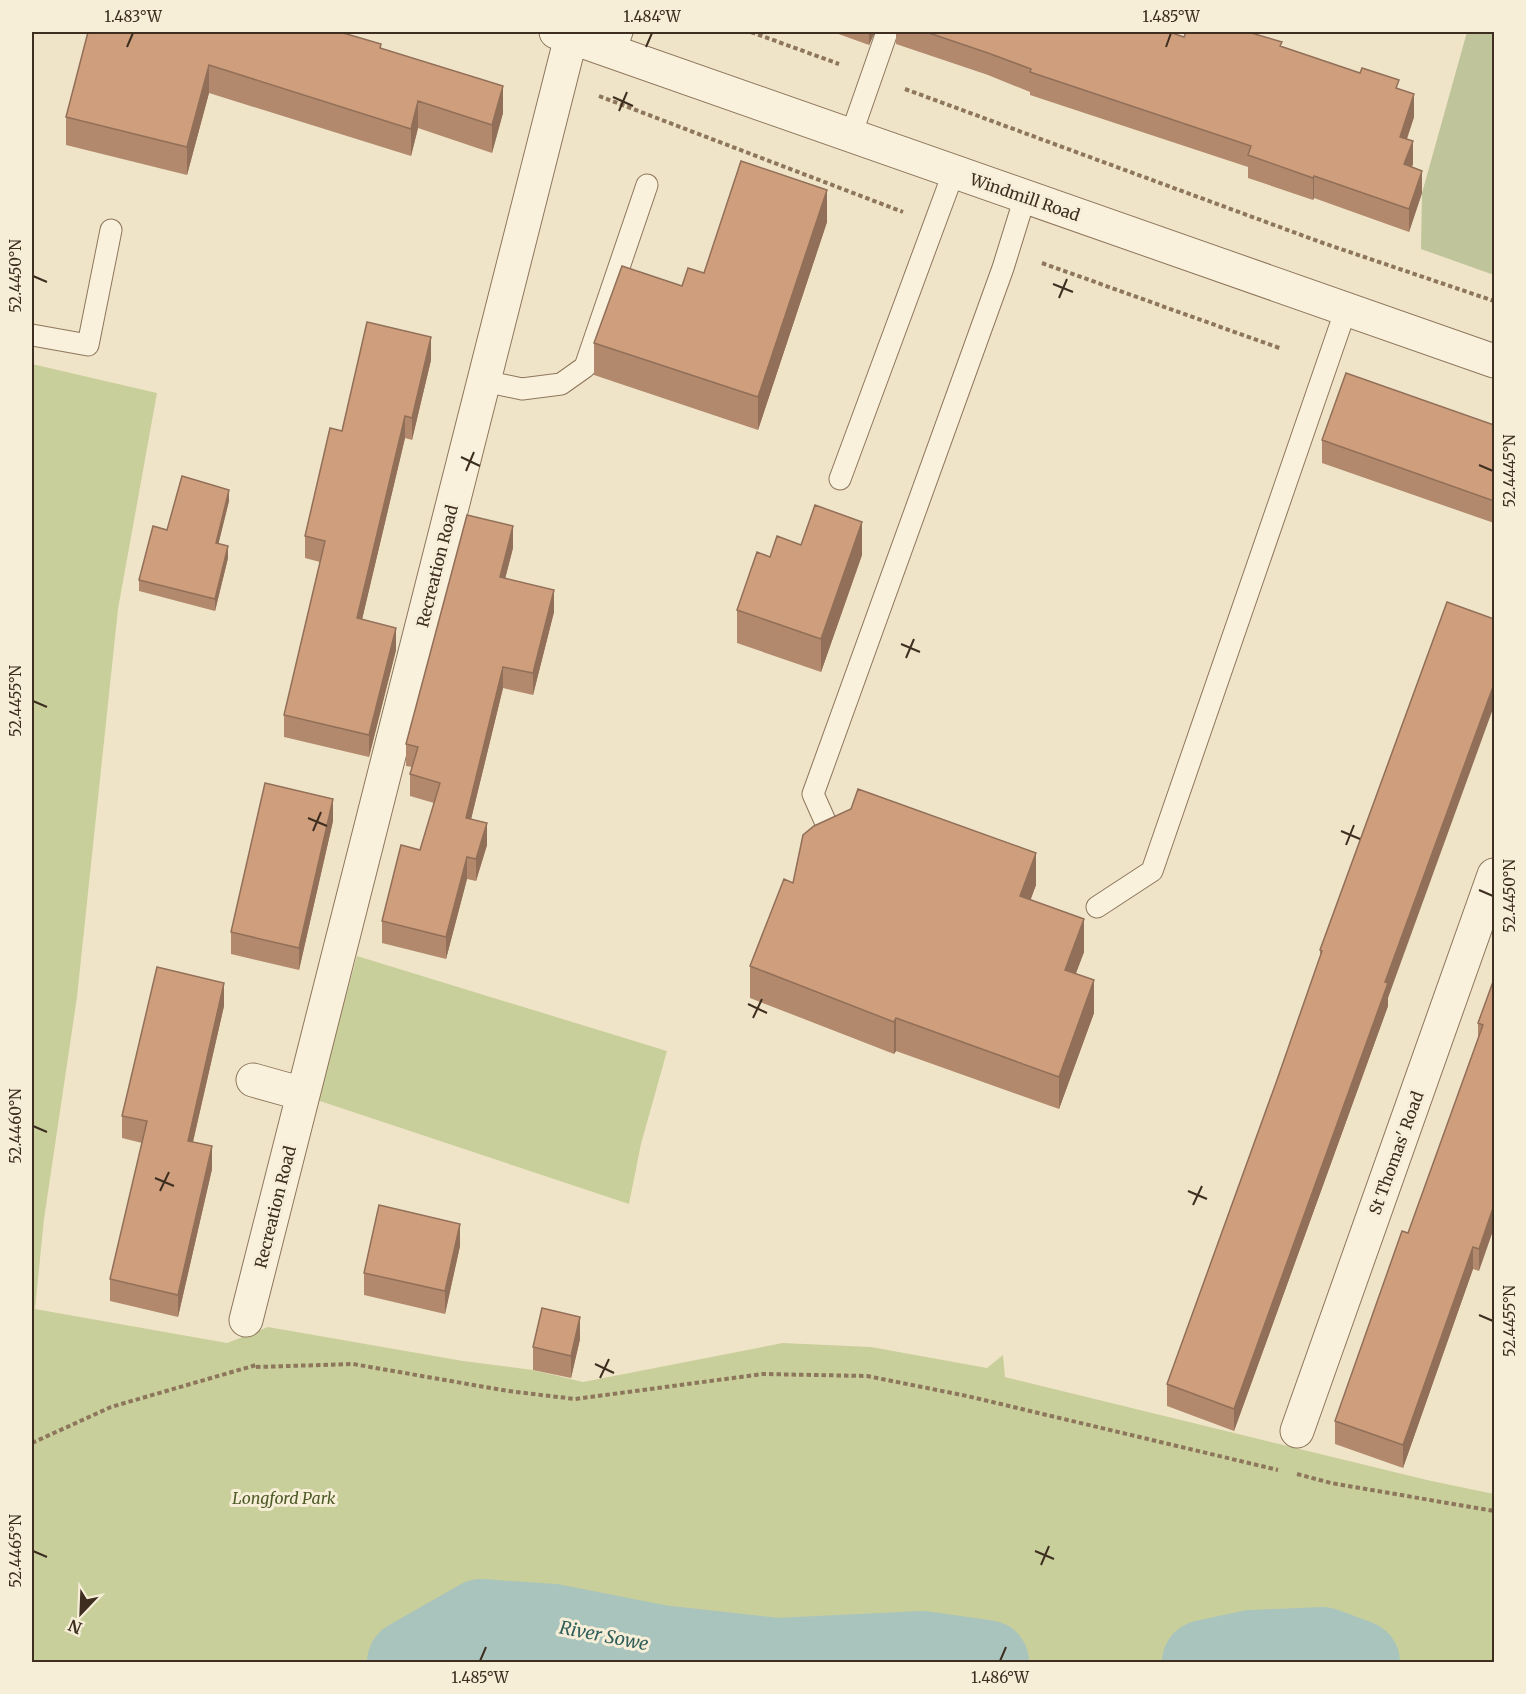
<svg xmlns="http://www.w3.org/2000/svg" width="1526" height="1694" font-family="Merriweather,serif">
<rect width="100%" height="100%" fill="#f0e4c8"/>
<path fill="#c9cf9b" d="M 32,364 L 157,393 L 118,609 L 77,997 L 44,1219 L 35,1309 L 227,1343 L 268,1327 L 463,1361 L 533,1370 L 583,1382 L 783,1343 L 871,1347 L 987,1368 L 1003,1355 L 1005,1377 L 1427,1480 L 1494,1494 L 1494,1662 L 32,1662 Z
M 357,956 L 667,1051 L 641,1144 L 629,1204 L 317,1100 Z"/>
<path fill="#bfc49a" d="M 1467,32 L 1494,32 L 1494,275 L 1421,249 L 1422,193 Z"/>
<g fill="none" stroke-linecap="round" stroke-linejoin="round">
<path stroke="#a9c4bc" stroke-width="84" d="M 409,1662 L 481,1621 L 553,1626 L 660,1647 L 777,1660 L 923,1653 L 987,1662
M 1204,1662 L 1251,1652 L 1323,1649 L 1358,1662"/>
<g stroke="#8d765c" stroke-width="23">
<path id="service" d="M 615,52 L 622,32
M 851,135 L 887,32
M 32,335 L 88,345 L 111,230
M 484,381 L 522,389 L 561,384 L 585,367 L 647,185
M 840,479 L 954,171
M 825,821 L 813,794 L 1003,268 L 1025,197
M 1097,907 L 1152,871 L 1346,309"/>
</g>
<g stroke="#8d765c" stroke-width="35">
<path id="minor" d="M 253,1080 L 303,1094
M 246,1320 L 571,37
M 1297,1431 L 1494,875"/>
</g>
<g stroke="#8d765c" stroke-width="35">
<path id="tertiary" d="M 556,32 L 1494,361"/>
</g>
<path stroke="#8d765c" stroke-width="4" stroke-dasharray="4.5 3" stroke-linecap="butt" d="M 751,32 L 839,64
M 905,89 L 1323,243 L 1494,301
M 599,96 L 903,212
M 1042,263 L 1282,349
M 256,1367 L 353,1364 L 508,1391 L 575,1399 L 763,1374 L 867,1376 L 967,1396 L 1278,1470
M 32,1443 L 111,1407 L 256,1365
M 1297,1474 L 1331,1483 L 1494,1511"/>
<use href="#service" stroke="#faf1dc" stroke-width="21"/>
<use href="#minor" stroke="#faf1dc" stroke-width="33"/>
<use href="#tertiary" stroke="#faf1dc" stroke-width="33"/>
</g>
<path fill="#b2896c" d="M 88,32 L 381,48 L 503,113 L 492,153 L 418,128 L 411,156 L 209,93 L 187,175 L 66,145 L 66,117 Z
M 833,32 L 875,32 L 869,45 Z
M 896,32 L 1169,32 L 1184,37 L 1282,47 L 1399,89 L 1414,117 L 1407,139 L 1413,164 L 1411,167 L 1422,193 L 1409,232 L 1314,198 L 1313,200 L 1248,178 L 1248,167 L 1030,95 L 1030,92 L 988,75 L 896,44 Z
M 827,222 L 758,430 L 594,375 L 594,343 L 682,286 L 704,273 Z
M 431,360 L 412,440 L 405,438 L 362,619 L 396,650 L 369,757 L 284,737 L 284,715 L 320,562 L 305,558 L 305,536 L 342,431 Z
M 1494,425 L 1494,523 L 1322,463 L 1322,440 Z
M 229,501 L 218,544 L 228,558 L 215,611 L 139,591 L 139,580 L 167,530 Z
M 801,545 L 862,555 L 821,672 L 737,643 L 737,610 L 770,557 Z
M 513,548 L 505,578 L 554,612 L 533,695 L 503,688 L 471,819 L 487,845 L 476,881 L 467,879 L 446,959 L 382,943 L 382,921 L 420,850 L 434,803 L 410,796 L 410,774 L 412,767 L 406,766 L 406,744 Z
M 1447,602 L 1388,998 L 1388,1006 L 1234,1431 L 1167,1406 L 1167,1384 L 1277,1080 L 1320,958 L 1320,950 Z
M 333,821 L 299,970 L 231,954 L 231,932 Z
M 793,883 L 1036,885 L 1030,900 L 1084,952 L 1076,973 L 1094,1013 L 1059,1109 L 896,1051 L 894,1054 L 750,998 L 750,966 Z
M 1494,979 L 1479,1271 L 1473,1269 L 1403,1468 L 1335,1444 L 1335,1421 L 1408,1233 L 1478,1038 L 1478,1023 Z
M 224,1006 L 193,1142 L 212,1169 L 178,1317 L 110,1301 L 110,1279 L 142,1143 L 122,1138 L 122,1116 Z
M 460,1246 L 445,1314 L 364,1295 L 364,1273 Z
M 580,1339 L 571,1378 L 533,1370 L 533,1347 Z"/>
<path fill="#916f58" d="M 869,32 L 875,32 L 869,45 Z
M 209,65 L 209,93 L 187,175 L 187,147 Z
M 503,86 L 503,113 L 492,153 L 492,125 Z
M 1414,94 L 1414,117 L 1400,159 L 1400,137 Z
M 418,101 L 418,128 L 411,156 L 411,129 Z
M 1413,141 L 1413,164 L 1404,187 L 1404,164 Z
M 1422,171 L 1422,193 L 1409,232 L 1409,209 Z
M 1314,176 L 1314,198 L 1313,200 L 1313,178 Z
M 827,190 L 827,222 L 758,430 L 758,397 Z
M 431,337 L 431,360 L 412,440 L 412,418 Z
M 405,416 L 405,438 L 357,641 L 357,618 Z
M 229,490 L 229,501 L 216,554 L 216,543 Z
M 862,522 L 862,555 L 821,672 L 821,639 Z
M 513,526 L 513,548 L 500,599 L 500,577 Z
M 228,546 L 228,558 L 215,611 L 215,599 Z
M 554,590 L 554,612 L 533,695 L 533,673 Z
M 396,628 L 396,650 L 369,757 L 369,735 Z
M 503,667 L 503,688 L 466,840 L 466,818 Z
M 1494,684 L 1494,706 L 1388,998 L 1388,1006 L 1234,1431 L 1234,1409 L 1385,982 Z
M 333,799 L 333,821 L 299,970 L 299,948 Z
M 487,823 L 487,845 L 476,881 L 476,859 Z
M 1036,853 L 1036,885 L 1020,929 L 1020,896 Z
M 467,857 L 467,879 L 446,959 L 446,937 Z
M 1084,919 L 1084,952 L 1065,1002 L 1065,970 Z
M 1094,980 L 1094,1013 L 1059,1109 L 1059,1077 Z
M 224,983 L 224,1006 L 188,1163 L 188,1141 Z
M 896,1018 L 896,1051 L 894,1054 L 894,1022 Z
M 212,1146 L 212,1169 L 178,1317 L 178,1295 Z
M 1494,1205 L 1494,1228 L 1479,1271 L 1479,1249 Z
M 460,1224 L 460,1246 L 445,1314 L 445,1291 Z
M 1473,1247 L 1473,1269 L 1403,1468 L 1403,1445 Z
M 580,1317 L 580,1339 L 571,1378 L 571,1356 Z"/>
<path fill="#cf9f7d" stroke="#916f58" stroke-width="1.5" d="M 88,32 L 340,32 L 381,44 L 380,48 L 503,86 L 492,125 L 418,101 L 411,129 L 209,65 L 187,147 L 66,117 Z
M 926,32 L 1169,32 L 1184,37 L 1186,32 L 1248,32 L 1282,42 L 1280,46 L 1360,73 L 1362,68 L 1399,80 L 1396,88 L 1414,94 L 1400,137 L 1413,141 L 1404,164 L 1422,171 L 1409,209 L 1314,176 L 1313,178 L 1248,155 L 1251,146 L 1030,72 L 1031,69 L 988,53 Z
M 741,161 L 827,190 L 758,397 L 594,343 L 622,266 L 682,286 L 688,268 L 704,273 Z
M 367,322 L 431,337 L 412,418 L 405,416 L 357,618 L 396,628 L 369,735 L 284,715 L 325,541 L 305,536 L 330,428 L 342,431 Z
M 1346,373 L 1494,425 L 1494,501 L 1322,440 Z
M 182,476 L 229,490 L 216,543 L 228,546 L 215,599 L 139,580 L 153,526 L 167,530 Z
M 815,505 L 862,522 L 821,639 L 737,610 L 757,552 L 770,557 L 777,536 L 801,545 Z
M 467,515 L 513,526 L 500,577 L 554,590 L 533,673 L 503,667 L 466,818 L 487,823 L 476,859 L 467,857 L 446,937 L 382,921 L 401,845 L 420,850 L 440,783 L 410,774 L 418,747 L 406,744 Z
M 1447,602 L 1494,619 L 1494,684 L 1385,982 L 1388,983 L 1234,1409 L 1167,1384 L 1277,1080 L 1322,951 L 1320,950 Z
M 265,783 L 333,799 L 299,948 L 231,932 Z
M 858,789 L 1036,853 L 1020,896 L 1084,919 L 1065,970 L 1094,980 L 1059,1077 L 896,1018 L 894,1022 L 750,966 L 784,879 L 793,883 L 803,835 L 814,826 L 851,809 Z
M 157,967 L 224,983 L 188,1141 L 212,1146 L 178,1295 L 110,1279 L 147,1121 L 122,1116 Z
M 1494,979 L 1494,1205 L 1479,1249 L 1473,1247 L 1403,1445 L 1335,1421 L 1402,1231 L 1408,1233 L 1483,1025 L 1478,1023 Z
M 379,1205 L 460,1224 L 445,1291 L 364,1273 Z
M 542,1308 L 580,1317 L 571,1356 L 533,1347 Z"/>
<path fill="none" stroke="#3d2e20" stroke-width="2" d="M 127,47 L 133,33M 646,47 L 652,33M 1166,47 L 1171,33M 613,97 L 633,106M 619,111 L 627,92M 33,276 L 47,282M 1053,284 L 1073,292M 1059,298 L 1067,279M 461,457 L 480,466M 1479,465 L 1493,471M 466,471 L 474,452M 901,644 L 920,652M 906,658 L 914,639M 33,701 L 47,707M 308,818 L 327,826M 313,831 L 321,812M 1341,831 L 1360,839M 1346,845 L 1354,825M 1479,890 L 1493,896M 748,1004 L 767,1013M 753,1018 L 762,999M 33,1126 L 47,1132M 155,1178 L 174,1186M 160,1191 L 169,1172M 1188,1191 L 1207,1199M 1193,1205 L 1202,1186M 1479,1315 L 1493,1321M 595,1364 L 614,1373M 600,1378 L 609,1359M 33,1551 L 47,1557M 1035,1551 L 1054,1559M 1041,1565 L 1049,1546M 480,1661 L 486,1647M 1000,1661 L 1006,1647"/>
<g text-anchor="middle" stroke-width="6" stroke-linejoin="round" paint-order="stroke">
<g font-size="16" fill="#3d2e20" stroke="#f7eed8">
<text transform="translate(1025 197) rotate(19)" y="6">Windmill Road</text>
<text transform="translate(437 566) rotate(-76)" y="6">Recreation Road</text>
<text transform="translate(1396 1153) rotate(-70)" y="6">St Thomas' Road</text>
<text transform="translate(275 1207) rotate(-76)" y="6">Recreation Road</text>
</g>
<g font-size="16" font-style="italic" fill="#4d5a26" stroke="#f7eed8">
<text x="284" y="1504">Longford Park</text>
</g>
<g font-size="18" font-style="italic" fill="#2f5d5a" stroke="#f7eed8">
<text transform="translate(604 1636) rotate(11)" y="6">River Sowe</text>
</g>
</g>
<rect width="1526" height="1694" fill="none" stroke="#f7eed8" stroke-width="66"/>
<g transform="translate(81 1613) rotate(203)" stroke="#f7eed8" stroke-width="4.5" paint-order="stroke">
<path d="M0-4.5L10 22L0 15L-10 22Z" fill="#3d2e20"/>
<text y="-9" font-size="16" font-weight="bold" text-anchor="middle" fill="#3d2e20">N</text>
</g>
<rect x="33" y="33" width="1460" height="1628" fill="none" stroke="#3d2e20" stroke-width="2"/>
<g font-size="15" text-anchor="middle" fill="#3d2e20">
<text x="133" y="22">1.483°W</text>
<text x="652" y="22">1.484°W</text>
<text x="1171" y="22">1.485°W</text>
<text transform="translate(16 276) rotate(-90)" y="5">52.4450°N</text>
<text transform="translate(1510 471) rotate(-90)" y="5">52.4445°N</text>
<text transform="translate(16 701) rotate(-90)" y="5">52.4455°N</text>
<text transform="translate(1510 896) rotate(-90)" y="5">52.4450°N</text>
<text transform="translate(16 1126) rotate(-90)" y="5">52.4460°N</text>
<text transform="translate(1510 1321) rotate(-90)" y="5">52.4455°N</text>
<text transform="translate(16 1551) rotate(-90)" y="5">52.4465°N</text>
<text x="480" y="1683">1.485°W</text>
<text x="1000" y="1683">1.486°W</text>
</g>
</svg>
